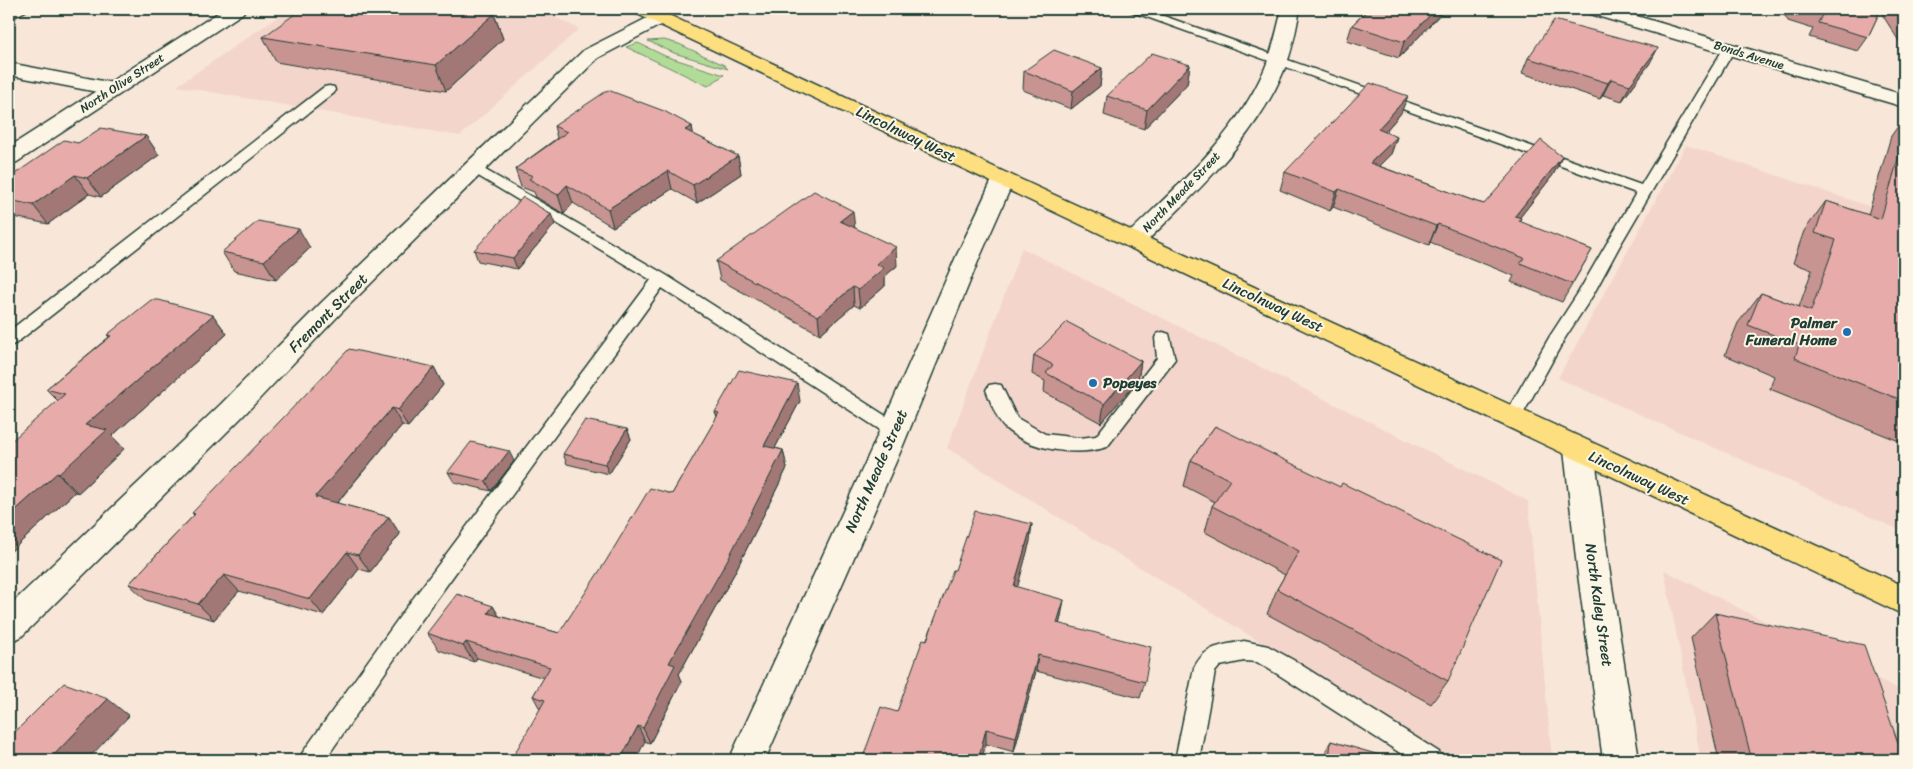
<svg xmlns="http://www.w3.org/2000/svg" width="1913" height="769" font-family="Sriracha,sans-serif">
<rect width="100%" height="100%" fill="#f8e6d9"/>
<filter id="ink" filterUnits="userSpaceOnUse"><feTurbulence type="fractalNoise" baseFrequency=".02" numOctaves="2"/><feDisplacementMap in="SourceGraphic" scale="10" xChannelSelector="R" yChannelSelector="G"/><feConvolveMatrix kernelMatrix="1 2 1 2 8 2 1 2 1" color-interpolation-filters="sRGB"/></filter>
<g filter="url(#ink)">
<path fill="#f3d5cb" d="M 289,9 L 538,9 L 579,29 L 460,136 L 177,86 Z
M 1686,145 L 1904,218 L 1904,532 L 1558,378 Z
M 1022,248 L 1528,501 L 1552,760 L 1451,760 L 947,448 Z
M 1664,570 L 1904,692 L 1904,760 L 1701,760 Z"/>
<path fill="#b2db98" stroke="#688c66" d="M 664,40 L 679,44 L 724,65 L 728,69 L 674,53 L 648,41 Z
M 638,43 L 665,56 L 724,75 L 708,86 L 626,47 Z"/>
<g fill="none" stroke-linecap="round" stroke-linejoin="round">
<g stroke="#1f3d34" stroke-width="3">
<path id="service" d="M 15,9 L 29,9 L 9,20 L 9,12 Z
M 1128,9 L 1144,9 L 1641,185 L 1725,46 L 1729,45 L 1735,49 L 1619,247 L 1593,295 L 1565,338 L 1518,423 L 1512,425 L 1506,423 L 1503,418 L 1550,336 L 1578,293 L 1636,193 L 1130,11 Z
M 329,86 L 334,87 L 335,90 L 334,93 L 15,344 L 9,346 L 9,331 L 324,87 Z
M 475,164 L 666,275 L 900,425 L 903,430 L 900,435 L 894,437 L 888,435 L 662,288 L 417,626 L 325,760 L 299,760 L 303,752 L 403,612 L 651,280 L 470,171 L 468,168 L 470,165 Z
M 1163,332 L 1169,334 L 1175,359 L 1107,447 C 1076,457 1030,450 1005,428 C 997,422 990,399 986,390 L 989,385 L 995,384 L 1001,385 L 1017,418 L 1045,434 L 1080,438 L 1096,436 L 1157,358 L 1155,338 L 1157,334 Z
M 1244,641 L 1268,646 L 1295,661 L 1439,752 L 1443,760 L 1411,760 L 1279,675 L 1257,662 L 1244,661 L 1220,666 L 1215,672 L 1199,760 L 1175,760 L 1194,668 C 1205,645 1221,646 1244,641 Z"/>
</g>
<g stroke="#1f3d34" stroke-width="3">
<path id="minor" d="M 1282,9 L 1300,9 C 1296,29 1293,49 1285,68 C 1256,139 1195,193 1142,246 L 1134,249 L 1126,246 L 1122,241 L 1126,236 C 1177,186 1236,136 1265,68 C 1273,49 1277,29 1282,9 Z
M 1585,9 L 1613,9 L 1904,95 L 1904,107 L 1587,13 Z
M 661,11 L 668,13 L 670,17 L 668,21 L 598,58 L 340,314 L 241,418 L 21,637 L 9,642 L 9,606 L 221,404 L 322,302 L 584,50 Z
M 9,63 L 113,83 L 120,85 L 123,89 L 120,93 L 113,95 L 9,75 Z
M 1003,173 L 1011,175 L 1014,180 L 979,259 L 902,448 L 765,760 L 729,760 L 872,448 L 955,259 L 992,180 L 995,175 Z
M 1579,439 L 1589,442 L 1594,450 L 1609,567 L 1639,760 L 1603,760 L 1577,567 L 1564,450 L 1569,442 Z"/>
</g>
<g stroke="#1f3d34" stroke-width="3">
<path id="tertiary" d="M 224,9 L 245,9 L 243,13 L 17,162 L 9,164 L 9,147 Z"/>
</g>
<g stroke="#1f3d34" stroke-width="3">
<path id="primary" d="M 633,9 L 656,9 L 1011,175 L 1904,586 L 1904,615 L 635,13 Z"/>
</g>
<use href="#service" fill="#fcf5e5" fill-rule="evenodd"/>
<use href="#minor" fill="#fcf5e5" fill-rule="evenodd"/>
<use href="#tertiary" fill="#fcf5e5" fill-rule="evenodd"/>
<use href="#primary" fill="#fedf80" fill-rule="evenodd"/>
</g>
<path fill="#c79492" stroke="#1f3d34" d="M 1362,9 L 1445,9 L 1399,58 L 1347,41 L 1352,25 L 1367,10 Z
M 1781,9 L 1904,9 L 1904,49 L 1880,11 L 1868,37 L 1858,51 L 1809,37 L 1813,29 L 1788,21 Z
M 494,14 L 503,39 L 446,91 L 276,62 L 263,37 Z
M 1528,58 L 1650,63 L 1622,101 L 1603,95 L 1600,99 L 1522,73 Z
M 1190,65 L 1187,84 L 1144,129 L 1104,115 L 1107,96 Z
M 1102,68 L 1100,86 L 1071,109 L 1023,90 L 1024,71 Z
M 1401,113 L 1385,132 L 1397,137 L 1391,154 L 1379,166 L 1477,202 L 1484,204 L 1562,157 L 1553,175 L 1520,217 L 1521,218 L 1519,222 L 1592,250 L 1562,302 L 1511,282 L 1514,276 L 1430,242 L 1429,245 L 1333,207 L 1330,211 L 1280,190 L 1285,172 Z
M 1904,118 L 1904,443 L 1770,389 L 1774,376 L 1725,355 L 1738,323 L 1761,293 L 1799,307 L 1812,270 L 1793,263 L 1804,231 L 1826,201 L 1868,215 L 1891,136 Z
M 554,126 L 692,126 L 693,134 L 738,156 L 741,174 L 697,203 L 672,189 L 613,227 L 573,203 L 564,214 L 536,197 L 534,192 L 521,187 L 515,169 L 557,138 Z
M 146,136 L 159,155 L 101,197 L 89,194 L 48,224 L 9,216 L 9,178 L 78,143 Z
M 555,224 L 517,269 L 478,261 L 474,250 Z
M 854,227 L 897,266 L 885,276 L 885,286 L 860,308 L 854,305 L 820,334 L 720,280 L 716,261 Z
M 310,248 L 276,280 L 234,271 L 222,252 Z
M 213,315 L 227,334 L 112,436 L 124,449 L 78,493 L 75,492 L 9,553 L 58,401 L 46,389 L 109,337 L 107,335 Z
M 1034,355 L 1141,361 L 1138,380 L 1101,423 L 1044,392 L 1045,381 L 1032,374 Z
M 434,367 L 443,385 L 408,427 L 402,425 L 337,503 L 389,517 L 400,534 L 370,572 L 359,569 L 323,615 L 239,591 L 214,620 L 146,600 L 129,584 L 194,515 L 192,513 Z
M 800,401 L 775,448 L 783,450 L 787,468 L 734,574 L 679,674 L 682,681 L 650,743 L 540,709 L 533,696 L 544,678 L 477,658 L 474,662 L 439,650 L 427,633 L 493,606 L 499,616 L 559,633 L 672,494 L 717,417 L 715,412 Z
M 1215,426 L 1448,681 L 1431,704 L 1267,614 L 1277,589 L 1285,575 L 1205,532 L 1212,506 L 1215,502 L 1184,486 L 1191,460 Z
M 627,429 L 631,439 L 609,474 L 567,464 L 563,454 Z
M 514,461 L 491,491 L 454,482 L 448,472 Z
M 1030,541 L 1017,587 L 1061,617 L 1059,624 L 1145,682 L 1140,698 L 1036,671 L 1014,752 L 986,744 L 981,760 L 862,760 L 897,712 L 955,570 Z
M 1715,613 L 1904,760 L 1719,760 L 1691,638 Z
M 1331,741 L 1390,760 L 1325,760 L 1326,750 Z"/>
<path fill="#a27877" stroke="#1f3d34" d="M 1436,9 L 1445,9 L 1399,58 L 1404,42 Z
M 494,14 L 503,39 L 446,91 L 436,65 Z
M 1658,48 L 1650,63 L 1622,101 L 1630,85 Z
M 1190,65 L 1187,84 L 1144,129 L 1147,110 Z
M 1102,68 L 1100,86 L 1071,109 L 1073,91 Z
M 1611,79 L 1603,95 L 1600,99 L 1608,83 Z
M 1408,96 L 1401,113 L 1372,147 L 1378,129 Z
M 692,126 L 695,144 L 685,130 Z
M 146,136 L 159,155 L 101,197 L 87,178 Z
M 1397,137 L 1391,154 L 1364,181 L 1370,163 Z
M 738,156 L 741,174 L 697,203 L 693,185 Z
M 1562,157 L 1553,175 L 1507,234 L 1515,216 Z
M 668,171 L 672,189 L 613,227 L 608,209 Z
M 75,175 L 89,194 L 48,224 L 33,205 Z
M 567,185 L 573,203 L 564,214 L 558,195 Z
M 1339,189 L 1333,207 L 1330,211 L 1336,192 Z
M 853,211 L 855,229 L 840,221 Z
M 551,214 L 555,224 L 517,269 L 513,258 Z
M 1438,224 L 1430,242 L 1429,245 L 1436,226 Z
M 299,229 L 310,248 L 276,280 L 264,261 Z
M 896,247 L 897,266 L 885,276 L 885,286 L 860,308 L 858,290 L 876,264 Z
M 853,287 L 854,305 L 820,334 L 818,316 Z
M 213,315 L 227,334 L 112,436 L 124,449 L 78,493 L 59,474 L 85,425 Z
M 1141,361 L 1138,380 L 1101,423 L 1104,404 Z
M 434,367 L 443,385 L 408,427 L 398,410 Z
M 797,383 L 800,401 L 767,463 L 764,446 Z
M 392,408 L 402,425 L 328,513 L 315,497 Z
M 627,429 L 631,439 L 609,474 L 605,464 Z
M 783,450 L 787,468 L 734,574 L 679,674 L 682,681 L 650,743 L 643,728 L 669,663 Z
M 509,451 L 514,461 L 491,491 L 486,481 Z
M 57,473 L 75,492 L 9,553 L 9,516 Z
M 389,517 L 400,534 L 370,572 L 358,555 Z
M 1032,524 L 1030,541 L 1013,604 L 1014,586 Z
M 347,552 L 359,569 L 323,615 L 310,599 Z
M 224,575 L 239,591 L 214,620 L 198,604 Z
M 1064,600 L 1061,617 L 1055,640 L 1057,623 Z
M 493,606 L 503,623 L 488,613 Z
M 466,642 L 477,658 L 474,662 L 463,646 Z
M 1038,655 L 1036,671 L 1014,752 L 1016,737 Z
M 108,699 L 129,716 L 87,760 L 49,760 Z
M 638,726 L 645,741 L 636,760 L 620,760 Z
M 986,729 L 986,744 L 981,760 L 978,760 Z"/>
<path fill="#e7acaa" stroke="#1f3d34" d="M 302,9 L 456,9 L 494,14 L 436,65 L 263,37 Z
M 1369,9 L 1436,9 L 1404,42 L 1352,25 Z
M 1800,9 L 1881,9 L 1868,37 L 1818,23 L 1822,15 Z
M 1896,9 L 1904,9 L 1904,21 Z
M 1554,20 L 1658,48 L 1630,85 L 1611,79 L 1608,83 L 1528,58 Z
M 1054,50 L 1102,68 L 1073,91 L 1024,71 Z
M 1152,53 L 1190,65 L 1147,110 L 1107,96 Z
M 1370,83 L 1408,96 L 1378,129 L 1397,137 L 1370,163 L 1477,202 L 1484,204 L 1541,140 L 1562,157 L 1515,216 L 1521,218 L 1519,221 L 1592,250 L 1572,284 L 1520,263 L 1524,258 L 1438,224 L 1436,226 L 1339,189 L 1336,192 L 1285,172 Z
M 608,90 L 664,111 L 692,126 L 685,130 L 738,156 L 693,185 L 668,171 L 608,209 L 567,185 L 558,195 L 529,179 L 533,176 L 515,169 L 567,132 L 554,126 Z
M 101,128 L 146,136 L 87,178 L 75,175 L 33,205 L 9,200 L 9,178 L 64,140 L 78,143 Z
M 1904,138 L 1904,401 L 1795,358 L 1799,345 L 1748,325 L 1761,293 L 1811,311 L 1836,240 L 1815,233 L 1826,201 L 1881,219 Z
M 814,191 L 853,211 L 840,221 L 896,247 L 876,264 L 884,268 L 858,290 L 853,287 L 818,316 L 716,261 Z
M 523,197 L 551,214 L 513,258 L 474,250 Z
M 258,221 L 299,229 L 264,261 L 222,252 Z
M 151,300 L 159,300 L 213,315 L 85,425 L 107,430 L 59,474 L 57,473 L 9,516 L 9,443 L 65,394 L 46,389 L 111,336 L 107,335 Z
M 1067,322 L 1141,361 L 1104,404 L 1046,373 L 1053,365 L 1034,355 Z
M 349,349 L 434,367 L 398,410 L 392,408 L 315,497 L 389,517 L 358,555 L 347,552 L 310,599 L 224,575 L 198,604 L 129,584 L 195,514 L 192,513 Z
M 739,370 L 797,383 L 764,446 L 783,450 L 729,557 L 669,663 L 675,665 L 643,728 L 638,726 L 620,760 L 511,760 L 545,700 L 533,696 L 550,667 L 466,642 L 463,646 L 427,633 L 457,594 L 493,606 L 488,613 L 559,633 L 606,561 L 650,488 L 672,494 L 719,413 L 715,412 Z
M 585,420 L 627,429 L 605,464 L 563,454 Z
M 1215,426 L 1340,487 L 1342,483 L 1501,560 L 1448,681 L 1277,589 L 1299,551 L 1212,506 L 1230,480 L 1191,460 Z
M 471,442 L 509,451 L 486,481 L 448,472 Z
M 975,511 L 1032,524 L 1014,586 L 1064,600 L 1057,623 L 1151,647 L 1145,682 L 1038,655 L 1016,737 L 986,729 L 978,760 L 862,760 L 881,707 L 897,712 L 923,639 L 927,640 L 953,570 L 955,570 Z
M 1715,613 L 1864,645 L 1904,760 L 1767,760 L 1751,757 Z
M 64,683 L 108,699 L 49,760 L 9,760 L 9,738 Z
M 1331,741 L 1390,758 L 1390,760 L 1329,760 Z"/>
</g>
<g fill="#1f6fb2" stroke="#fcf5e5" stroke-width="2">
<circle cx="1847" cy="332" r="5"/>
<circle cx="1093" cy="383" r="5"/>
</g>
<g text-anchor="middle" stroke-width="4" stroke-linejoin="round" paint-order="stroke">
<g font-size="12" fill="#1f3d34" stroke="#fcf5e5">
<text transform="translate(1749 55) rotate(17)" y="4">Bonds Avenue</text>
<text transform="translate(122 83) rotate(-33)" y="4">North Olive Street</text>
<text transform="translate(1181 192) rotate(-46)" y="4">North Meade Street</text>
</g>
<g font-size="15" fill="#1f3d34" stroke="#fcf5e5">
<text transform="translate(906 134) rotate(26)" y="5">Lincolnway West</text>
<text transform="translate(1273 305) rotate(25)" y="5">Lincolnway West</text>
<text transform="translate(328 313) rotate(-45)" y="5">Fremont Street</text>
<text transform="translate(876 471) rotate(-66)" y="5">North Meade Street</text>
<text transform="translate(1639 478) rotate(25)" y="5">Lincolnway West</text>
<text transform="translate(1599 605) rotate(82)" y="5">North Kaley Street</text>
</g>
<g font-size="15" font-weight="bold" fill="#1f3d34" stroke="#fcf5e5" text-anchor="end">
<text x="1837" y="328">Palmer<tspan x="1837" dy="17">Funeral Home</tspan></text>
<text x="1103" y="388" text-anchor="start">Popeyes</text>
</g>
</g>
<rect width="1913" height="769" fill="none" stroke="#fcf5e5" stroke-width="30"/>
<rect x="15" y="15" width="1883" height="739" fill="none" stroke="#1f3d34" stroke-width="2" filter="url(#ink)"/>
</svg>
